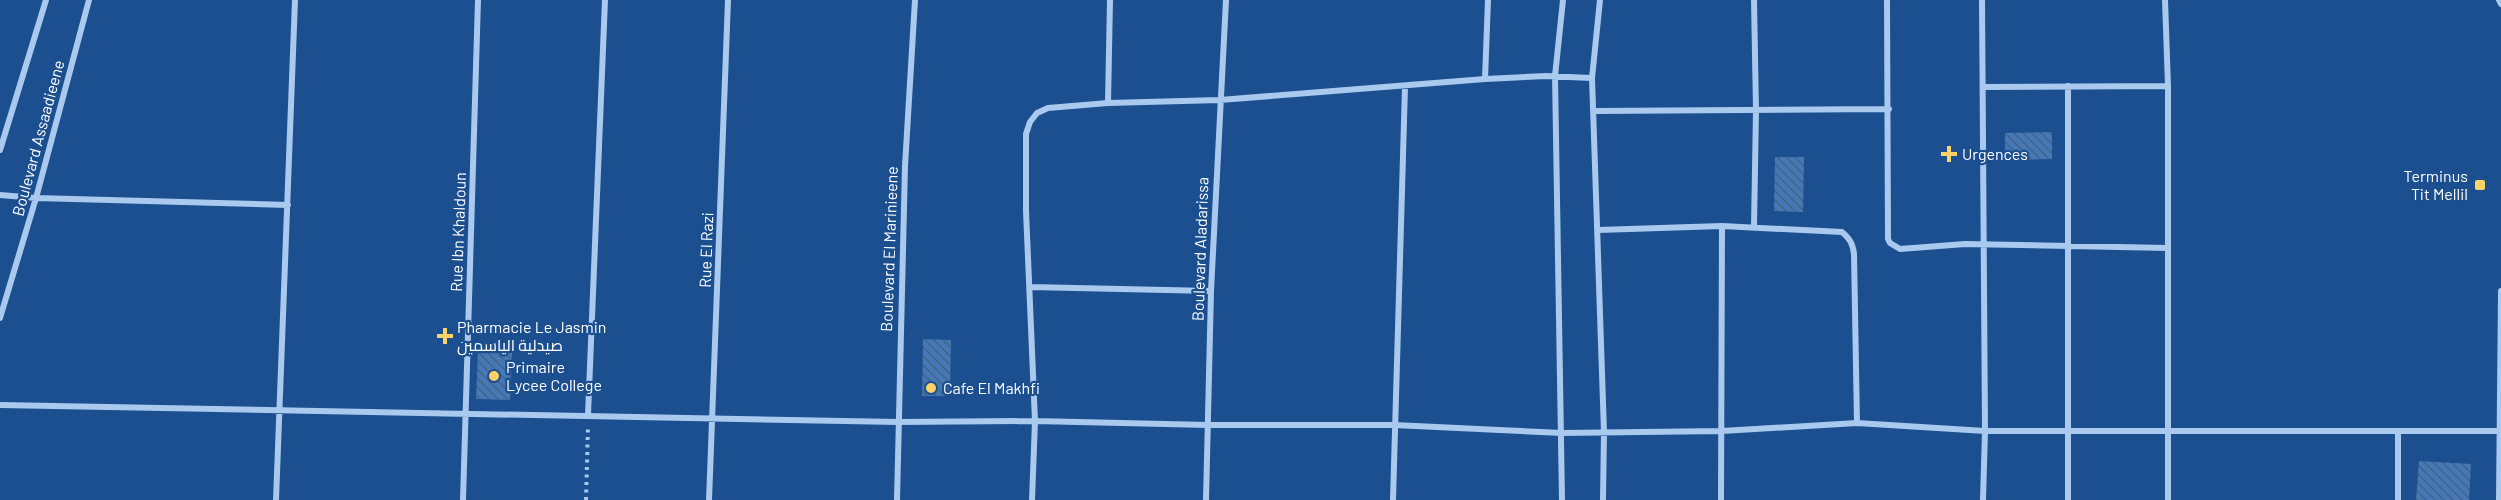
<svg xmlns="http://www.w3.org/2000/svg" width="2501" height="500" font-family="Barlow,Cairo,sans-serif">
<defs>
<pattern id="building-back-hatch" width="6" height="6" patternUnits="userSpaceOnUse" patternTransform="scale(1.5)"><rect width="6" height="6" fill="#4478b7"/><path d="M-1 5l2 2M0 0l6 6M5-1l2 2" fill="none" stroke="#486282"/></pattern>
</defs>
<rect width="100%" height="100%" fill="#1b4f8f"/>
<path fill="url(#building-back-hatch)" d="M 2052,132 L 2052,159 L 2005,160 L 2005,133 Z
M 1775,157 L 1804,157 L 1803,212 L 1774,211 Z
M 923,339 L 951,340 L 950,396 L 922,396 Z
M 478,352 L 512,353 L 510,400 L 476,399 Z
M 2419,461 L 2471,464 L 2469,500 L 2416,500 Z"/>
<g fill="none" stroke-linecap="round" stroke-linejoin="round">
<path stroke="#a9c9ee" stroke-width="4" stroke-dasharray="3 4.5" stroke-linecap="butt" d="M 586,500 L 588,426"/>
<path stroke="#a9c9ee" stroke-width="6" d="M 1600,0 L 1592,78 L 1604,432 L 1603,500
M 1887,0 L 1888,239 L 1890,243 L 1900,249 L 1965,244 L 2168,248
M 1982,0 L 1985,431 L 1983,500
M 2165,0 L 2168,86 L 2168,500
M 2499,0 L 2501,4
M 1485,79 L 1488,0
M 1983,87 L 2168,86
M 1108,103 L 1110,0
M 1595,111 L 1889,109
M 0,150 L 46,0
M 0,195 L 36,198 L 288,205
M 1754,226 L 1756,110 L 1754,0
M 1598,230 L 1722,226 L 1842,232 C 1850,239 1853,244 1854,254 L 1857,423
M 1030,287 L 1211,291
M 0,318 L 36,198 L 89,0
M 0,405 L 898,422 L 1035,421 L 1208,425 L 1394,425 L 1562,433 L 1722,431 L 1857,423 L 1985,431 L 2501,431
M 588,415 L 605,0
M 276,500 L 295,0
M 463,500 L 478,0
M 709,500 L 728,0
M 897,500 L 905,166 L 915,0
M 1032,500 L 1035,421 L 1026,211 L 1026,134 L 1030,122 L 1037,113 L 1048,108 L 1108,103 L 1220,100 L 1485,79 L 1546,76 L 1592,78
M 1206,500 L 1211,291 L 1226,0
M 1393,500 L 1405,87
M 1562,500 L 1555,76 L 1563,0
M 1721,500 L 1722,226
M 2068,500 L 2068,86
M 2398,500 L 2398,432
M 2499,500 L 2501,291"/>
</g>
<g fill="#ffd166" stroke="#1b4f8f" stroke-width="2">
<path d="M1946 145h6v6h6v6h-6v6h-6v-6h-6v-6h6z"/>
<rect x="2474" y="179" width="12" height="12" rx="3"/>
<path d="M442 327h6v6h6v6h-6v6h-6v-6h-6v-6h6z"/>
<circle cx="494" cy="376" r="6"/>
<circle cx="931" cy="388" r="6"/>
</g>
<g text-anchor="middle" stroke-width="4.5" stroke-linejoin="round" paint-order="stroke">
<g font-size="16" fill="#fff" stroke="#1b4f8f">
<text transform="translate(38 138) rotate(-75)" y="6">Boulevard Assaadieene</text>
<text transform="translate(458 232) rotate(-88)" y="6">Rue Ibn Khaldoun</text>
<text transform="translate(889 249) rotate(-88)" y="6">Boulevard El Marinieene</text>
<text transform="translate(1200 249) rotate(-88)" y="6">Boulevard Aladarissa</text>
<text transform="translate(706 250) rotate(-88)" y="6">Rue El Razi</text>
</g>
<g font-size="16" fill="#fff" stroke="#1b4f8f" text-anchor="start">
<text x="1962" y="160">Urgences</text>
<text x="2468" y="182" text-anchor="end">Terminus<tspan x="2468" dy="18">Tit Mellil</tspan></text>
<text x="457" y="333">Pharmacie Le Jasmin<tspan x="457" dy="18">صيدلية الياسمين</tspan></text>
<text x="506" y="373">Primaire<tspan x="506" dy="18">Lycee College</tspan></text>
<text x="943" y="394">Cafe El Makhfi</text>
</g>
</g>
</svg>
